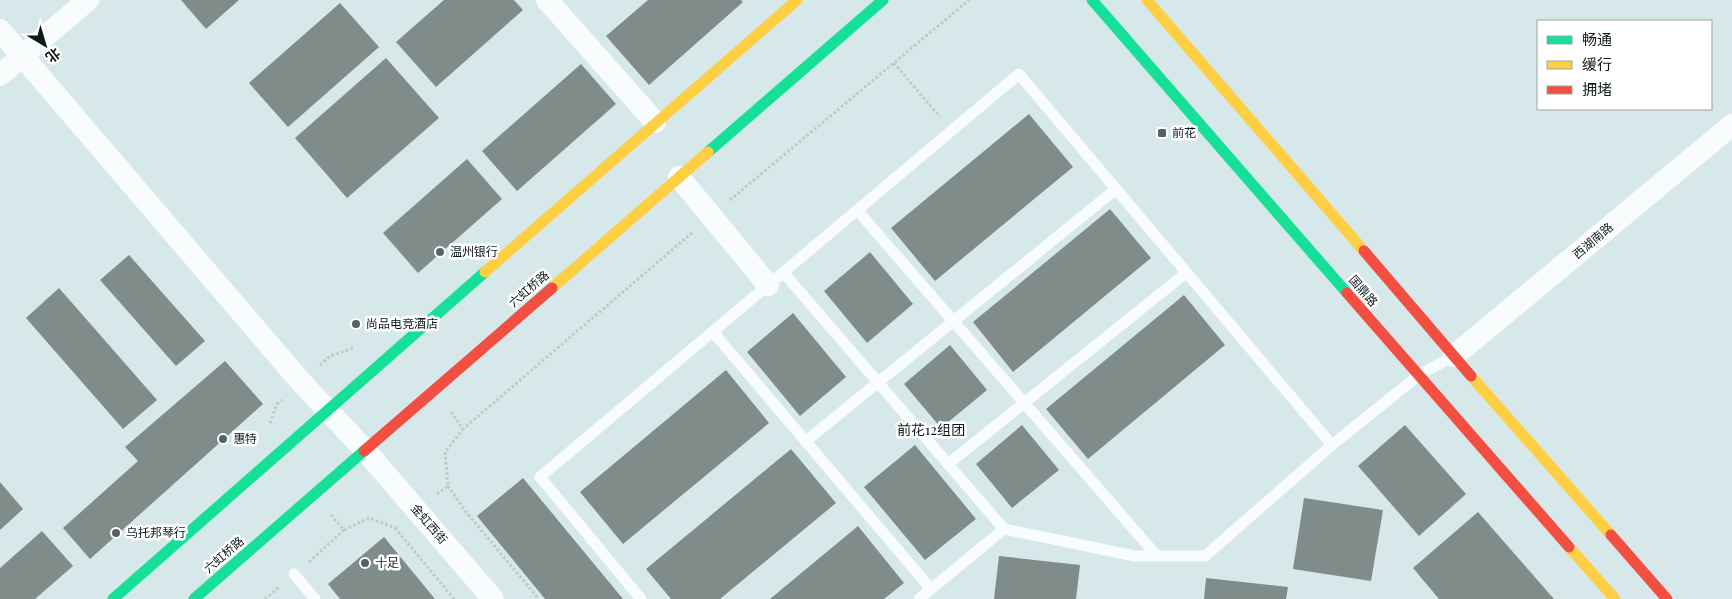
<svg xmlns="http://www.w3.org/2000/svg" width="1732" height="599" font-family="'Playfair Display','Noto Sans SC',serif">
<rect width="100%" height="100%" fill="#d6e8e9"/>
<path fill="#7f8c8a" d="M 181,0 L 239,0 L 206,29 Z
M 444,0 L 514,0 L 523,10 L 436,87 L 396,42 Z
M 648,0 L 741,0 L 743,2 L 649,85 L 606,36 Z
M 340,3 L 379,47 L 288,127 L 249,83 Z
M 386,58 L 439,118 L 347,198 L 295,138 Z
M 581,64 L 616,104 L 517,191 L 482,151 Z
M 1029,114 L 1073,167 L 935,281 L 891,228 Z
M 467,159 L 502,199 L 418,273 L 383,233 Z
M 1110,209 L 1151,258 L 1013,372 L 973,322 Z
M 870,252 L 913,304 L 867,343 L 824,291 Z
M 129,255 L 205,341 L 176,366 L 100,280 Z
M 59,288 L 157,400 L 123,429 L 26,318 Z
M 1184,295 L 1225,345 L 1088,459 L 1046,409 Z
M 793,313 L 846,377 L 800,416 L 747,352 Z
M 950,345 L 987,390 L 941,428 L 904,384 Z
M 225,361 L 263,404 L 90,559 L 63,528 L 138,461 L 125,447 Z
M 726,370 L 769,423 L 623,544 L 580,492 Z
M 1022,425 L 1059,470 L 1012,508 L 976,464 Z
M 1405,425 L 1466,494 L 1419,536 L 1358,466 Z
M 915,445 L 976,519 L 925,560 L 864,487 Z
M 791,449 L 836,503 L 720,599 L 671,599 L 646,569 Z
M 523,478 L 623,599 L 545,599 L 477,516 Z
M 0,482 L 23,509 L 0,530 Z
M 1304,498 L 1383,510 L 1371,581 L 1293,569 Z
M 1478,512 L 1554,599 L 1439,599 L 1413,568 Z
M 858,526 L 904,583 L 884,599 L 770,599 Z
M 42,531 L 73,566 L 35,599 L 0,599 L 0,568 Z
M 384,537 L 435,599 L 340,599 L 328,584 Z
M 999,556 L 1080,565 L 1076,599 L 994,599 Z
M 1206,578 L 1288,587 L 1286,599 L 1204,599 Z"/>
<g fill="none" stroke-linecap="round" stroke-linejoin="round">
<path stroke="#c1c8c8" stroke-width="3" stroke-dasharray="2.5 2.5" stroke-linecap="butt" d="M 894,63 L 940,117
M 730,200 L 969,0
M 320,365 L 330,356 L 354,348
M 451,412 L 463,429 L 693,232
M 270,423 L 277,404 L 282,400
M 448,486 L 466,512 L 539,599
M 437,494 L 448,486 L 445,452 L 463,429
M 331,515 L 344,530 L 369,518 L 395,528 L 397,527
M 395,528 L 454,599
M 309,562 L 344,530
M 265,599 L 279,587"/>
<path stroke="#f9fcfc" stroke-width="11" d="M 857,210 L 1157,556
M 783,272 L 1004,529
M 713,332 L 931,589
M 806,441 L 1116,189
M 948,464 L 1186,273
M 294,574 L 315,599
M 641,599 L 540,477 L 1019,74 L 1332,445
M 919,599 L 1004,529 L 1135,556 L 1205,556 L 1332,445 L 1419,375 L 1454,356"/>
<path stroke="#f9fcfc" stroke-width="22" d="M 547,0 L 655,122
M 0,30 L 301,382 L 364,449 L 493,599
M 0,75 L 88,0
M 679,177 L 768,285
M 1454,356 L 1732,125"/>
<path stroke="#16e098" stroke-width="11" d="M 1092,0 L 1347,293
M 708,152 L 883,0
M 113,599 L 485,272
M 194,599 L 364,451"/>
<path stroke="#ffcf43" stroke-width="11" d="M 1147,0 L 1364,251
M 485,272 L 797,0
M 552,288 L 708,152
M 1471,376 L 1611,535
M 1569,547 L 1615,599"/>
<path stroke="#f24e42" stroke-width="11" d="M 1364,251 L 1471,376
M 1347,293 L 1569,547
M 364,451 L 552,288
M 1611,535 L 1667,599"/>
</g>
<g fill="#536262" stroke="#fff" stroke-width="2">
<rect x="1157" y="128" width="10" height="10" rx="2.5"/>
<circle cx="440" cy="252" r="5"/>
<circle cx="356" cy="324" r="5"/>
<circle cx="223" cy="439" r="5"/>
<circle cx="116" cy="533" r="5"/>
<circle cx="365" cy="563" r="5"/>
</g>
<g text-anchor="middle" stroke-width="5" stroke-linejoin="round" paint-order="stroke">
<g font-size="12" fill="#0d1a1a" stroke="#fff" text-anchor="start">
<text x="1172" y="137">前花</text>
<text x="450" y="256">温州银行</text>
<text x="366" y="328">尚品电竞酒店</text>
<text x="233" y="443">惠特</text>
<text x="126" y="537">乌托邦琴行</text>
<text x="375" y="567">十足</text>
</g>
<g font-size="12" fill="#0d1a1a" stroke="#fff">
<text transform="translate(1593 241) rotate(-40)" y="4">西湖南路</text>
<text transform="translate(529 289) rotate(-41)" y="4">六虹桥路</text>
<text transform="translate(1363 291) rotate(49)" y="4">国鼎路</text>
<text transform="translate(429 524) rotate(49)" y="4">金虹西街</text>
<text transform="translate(224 555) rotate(-41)" y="4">六虹桥路</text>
</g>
<g font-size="14" fill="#0d1a1a" stroke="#fff">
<text x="931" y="435">前花12组团</text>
</g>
</g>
<rect x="1537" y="20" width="175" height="90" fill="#ffffff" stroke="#9ea3a3"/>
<rect x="1547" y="36" width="25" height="8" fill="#16e098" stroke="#9ea3a3"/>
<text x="1582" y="45" font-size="15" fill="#0d1a1a">畅通</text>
<rect x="1547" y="61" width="25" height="8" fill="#ffcf43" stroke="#9ea3a3"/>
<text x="1582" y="70" font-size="15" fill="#0d1a1a">缓行</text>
<rect x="1547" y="86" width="25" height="8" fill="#f24e42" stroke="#9ea3a3"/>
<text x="1582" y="95" font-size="15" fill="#0d1a1a">拥堵</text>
<g transform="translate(45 45) rotate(142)" stroke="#ffffff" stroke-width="4" paint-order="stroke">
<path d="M0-4L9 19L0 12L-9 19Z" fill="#0d1a1a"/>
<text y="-8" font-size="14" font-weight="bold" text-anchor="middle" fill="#0d1a1a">北</text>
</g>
</svg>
